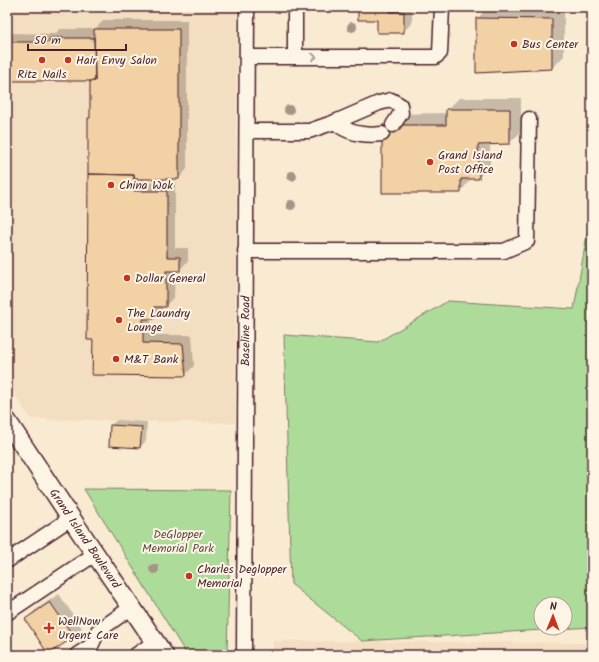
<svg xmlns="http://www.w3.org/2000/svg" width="599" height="662" font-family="Kalam,sans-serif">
<rect width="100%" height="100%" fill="#f9ead2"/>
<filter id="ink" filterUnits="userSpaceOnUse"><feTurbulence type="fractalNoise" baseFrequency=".025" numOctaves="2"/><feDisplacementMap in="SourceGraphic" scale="8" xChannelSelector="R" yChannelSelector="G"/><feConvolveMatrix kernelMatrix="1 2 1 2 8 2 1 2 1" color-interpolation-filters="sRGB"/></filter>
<g filter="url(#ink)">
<path fill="#f4dec1" d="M 7,7 L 237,7 L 235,423 L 31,419 L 7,383 Z
M 273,641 L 592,643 L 592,655 L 273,655 Z"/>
<path fill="#addb9a" stroke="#7c7d62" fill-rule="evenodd" d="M 592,206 L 592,627 L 362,641 L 291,584 L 284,335 L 378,342 L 448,301 L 574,309 ZM 541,604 L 565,604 L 565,628 L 541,628 Z
M 84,489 L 231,490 L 227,655 L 187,655 Z"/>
<path fill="#0003" d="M 359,7 L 412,7 L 412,23 L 403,32 L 378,19 Z
M 488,7 L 564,7 L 564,56 L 552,68 L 477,19 Z
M 104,20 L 187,20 L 187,169 L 179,178 L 143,178 L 143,183 L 175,182 L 175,248 L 188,248 L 188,261 L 179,270 L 175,270 L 174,297 L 165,306 L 162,306 L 162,309 L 154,318 L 151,318 L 151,335 L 192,335 L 194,366 L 185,375 L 94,339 L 89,119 L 91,117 L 91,80 L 7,81 L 7,33 L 55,34 L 60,29 L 95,29 Z
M 459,98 L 521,98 L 521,132 L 509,143 L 490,143 L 490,166 L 478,178 L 472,178 L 460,192 L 383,126 L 395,114 L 447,113 L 447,110 Z
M 117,420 L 147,422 L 146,441 L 140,447 L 111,425 Z
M 59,594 L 82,628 L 73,637 L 26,619 L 35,610 Z"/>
<path fill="#f2d1a4" stroke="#4a1f2b" d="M 358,7 L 390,7 L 390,12 L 404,12 L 404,33 L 377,33 L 377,20 L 358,20 Z
M 476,18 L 552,19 L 552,69 L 476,73 Z
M 94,29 L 179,29 L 179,179 L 134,179 L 134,175 L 88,174 L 88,118 L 90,118 L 90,81 L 95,81 Z
M 50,38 L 94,38 L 95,81 L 7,81 L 7,42 L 50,42 Z
M 446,109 L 510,109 L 510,144 L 478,145 L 479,179 L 461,179 L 461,193 L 382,193 L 382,125 L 446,125 Z
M 88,174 L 134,175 L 134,191 L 167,191 L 167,257 L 180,257 L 180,271 L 166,271 L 166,307 L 154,307 L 154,319 L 143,319 L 143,343 L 183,344 L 186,376 L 92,375 L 93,340 L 87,340 Z
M 110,425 L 142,427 L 140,448 L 109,446 Z
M 50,602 L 74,637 L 48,654 L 25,619 Z"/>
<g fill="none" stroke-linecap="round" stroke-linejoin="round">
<g stroke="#4a1f2b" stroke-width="17">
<g id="minor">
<path d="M 295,7 L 295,56"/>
<path d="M 247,57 L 435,57 L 440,53 L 442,7"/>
<path d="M 335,122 L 379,103 L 391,100 L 400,105 L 401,113 L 393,125"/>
<path d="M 247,131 L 309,131 L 335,122 C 348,134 365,136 382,134"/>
<path d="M 245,251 L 504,251 L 527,241 L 529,119"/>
<path d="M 7,561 L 71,518"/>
<path d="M 7,613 L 95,554"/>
<path d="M 77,655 L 91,646 L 98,631 L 132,607"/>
<path d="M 136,655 L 155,642"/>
<path id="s1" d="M 244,655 L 247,7"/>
</g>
</g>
<g stroke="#4a1f2b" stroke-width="21">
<g id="major">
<path id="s2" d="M 7,421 L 81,533 L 164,655"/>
</g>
</g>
<use href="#minor" stroke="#fcf5e5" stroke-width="14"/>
<use href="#major" stroke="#fcf5e5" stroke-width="18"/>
</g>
<g fill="#a69486">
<circle cx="352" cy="27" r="5"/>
<circle cx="289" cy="110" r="5"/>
<circle cx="292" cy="176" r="5"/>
<circle cx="291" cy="205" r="5"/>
<circle cx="154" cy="569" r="5"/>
</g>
<defs><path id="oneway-chevron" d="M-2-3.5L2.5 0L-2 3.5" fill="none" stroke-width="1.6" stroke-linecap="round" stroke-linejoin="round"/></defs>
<use stroke="#a38a88" href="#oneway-chevron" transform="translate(314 57) rotate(1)"/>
</g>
<g fill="#c8321e" stroke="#fcf5e5" stroke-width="1.5">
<circle cx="514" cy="44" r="4"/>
<circle cx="42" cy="60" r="4"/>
<circle cx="68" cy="60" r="4"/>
<circle cx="430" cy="162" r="4"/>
<circle cx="111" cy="185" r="4"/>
<circle cx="127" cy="278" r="4"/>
<circle cx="119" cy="320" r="4"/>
<circle cx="116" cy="359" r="4"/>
<circle cx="189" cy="576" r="4"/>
<path d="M47 622h4v4h4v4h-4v4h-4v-4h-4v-4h4z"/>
</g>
<g text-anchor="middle" stroke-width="4" stroke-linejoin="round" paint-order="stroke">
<g font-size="12" fill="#4a1f2b" stroke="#fcf5e5" text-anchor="start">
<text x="522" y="48">Bus Center</text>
<text x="76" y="64">Hair Envy Salon</text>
<text x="42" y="78" text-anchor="middle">Ritz Nails</text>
<text x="438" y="159">Grand Island<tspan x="438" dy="14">Post Office</tspan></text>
<text x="119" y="189">China Wok</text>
<text x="135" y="282">Dollar General</text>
<text x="127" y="317">The Laundry<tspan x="127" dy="14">Lounge</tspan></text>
<text x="124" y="363">M&amp;T Bank</text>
<text x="197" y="573">Charles Deglopper<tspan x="197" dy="14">Memorial</tspan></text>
<text x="58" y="625">WellNow<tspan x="58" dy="14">Urgent Care</tspan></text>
</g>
<g font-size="12" fill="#4a1f2b" stroke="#fcf5e5">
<text dy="4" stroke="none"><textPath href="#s1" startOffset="324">Baseline Road</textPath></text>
<text dy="4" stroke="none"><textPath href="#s2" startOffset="141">Grand Island Boulevard</textPath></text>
</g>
<g font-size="12" fill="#634e47" stroke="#fcf5e5">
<text x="178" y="538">DeGlopper<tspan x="178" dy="14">Memorial Park</tspan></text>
</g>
</g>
<rect width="599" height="662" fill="none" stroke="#fcf5e5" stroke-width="24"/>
<rect x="12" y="12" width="575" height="638" fill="none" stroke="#4a1f2b" stroke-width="1.5" filter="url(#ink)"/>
<g transform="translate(553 616) rotate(1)"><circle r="19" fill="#fcf5e5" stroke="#b59f9b"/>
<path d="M0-3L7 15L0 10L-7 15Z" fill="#c8321e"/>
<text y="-6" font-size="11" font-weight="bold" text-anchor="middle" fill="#4a1f2b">N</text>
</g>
<path d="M28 44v6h98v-6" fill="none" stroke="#4a1f2b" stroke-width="2"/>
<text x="34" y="44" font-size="12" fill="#4a1f2b" stroke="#fcf5e5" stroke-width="3" paint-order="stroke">50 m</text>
</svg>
